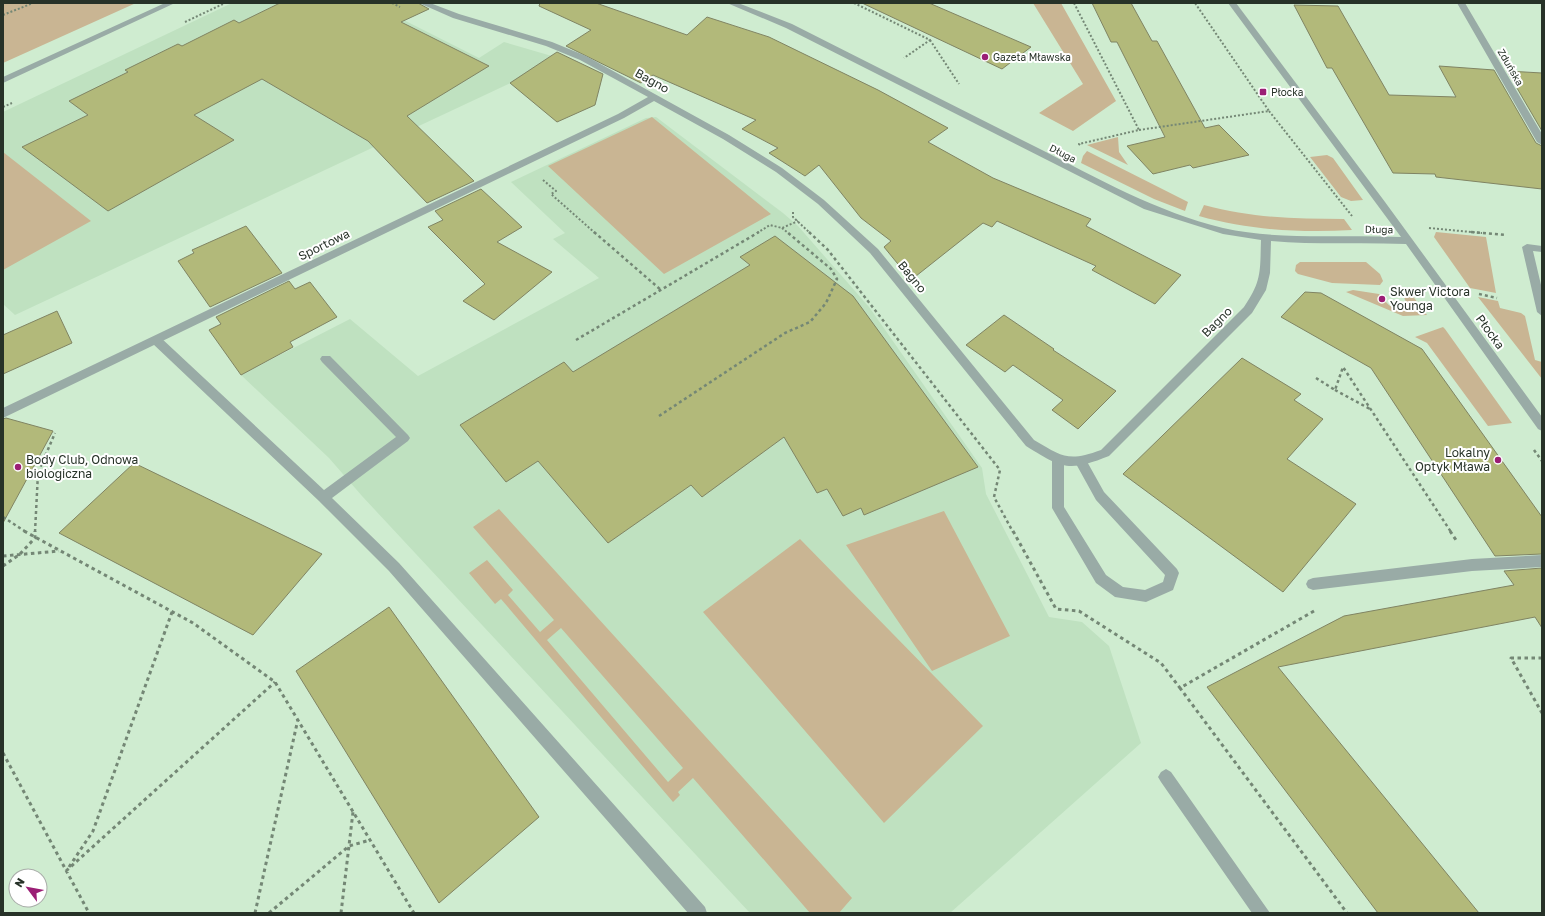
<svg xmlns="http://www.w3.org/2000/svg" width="1545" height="916" font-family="'Golos Text',sans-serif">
<rect width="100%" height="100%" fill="#cfecd0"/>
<path fill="#bfe1c0" d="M 232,3 L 370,3 L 479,58 L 504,42 L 562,59 L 15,315 L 3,304 L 3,112 Z
M 656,117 L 783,213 L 798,226 L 869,307 L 982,468 L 986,494 L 1049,617 L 1082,622 L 1109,646 L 1141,743 L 950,913 L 750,913 L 362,496 L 329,458 L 241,375 L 350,319 L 418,376 L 599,278 L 553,239 L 565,233 L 511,182 L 646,118 Z"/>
<path fill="#c9b593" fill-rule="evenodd" d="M 3,3 L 136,3 L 3,63 Z
M 1033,3 L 1061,3 L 1116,101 L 1073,131 L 1039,113 L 1083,84 Z
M 652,117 L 771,214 L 664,274 L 548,166 Z
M 1118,137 L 1119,152 L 1128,165 L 1087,145 Z
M 1087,151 L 1188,202 L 1185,211 L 1154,199 L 1081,163 L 1083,156 Z
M 3,152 L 91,221 L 3,270 Z
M 1327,155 L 1333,158 L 1363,200 L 1351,201 L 1341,197 L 1310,157 Z
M 1204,205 C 1252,218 1295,219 1344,219 L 1352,230 C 1301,233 1248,230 1199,216 Z
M 1436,232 L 1486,237 L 1496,293 L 1470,288 L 1434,237 Z
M 1300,262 L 1366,262 L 1380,274 L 1383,281 L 1380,285 L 1332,283 L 1298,274 L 1295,271 L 1296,265 Z
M 1353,290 L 1379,294 C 1391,309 1394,310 1413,311 L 1405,300 L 1403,293 L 1409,291 L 1427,315 L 1403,316 L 1346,292 Z
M 1478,297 L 1498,301 L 1500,308 L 1521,313 L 1525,316 L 1535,360 L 1542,362 L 1542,379 Z
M 1443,327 L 1445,329 L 1512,423 L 1488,426 L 1427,343 L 1415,337 Z
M 499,509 L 852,898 L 839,913 L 810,913 L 693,778 L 678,792 L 680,795 L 673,802 L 501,599 L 495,604 L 469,573 L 487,560 L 513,590 L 508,595 L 540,632 L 554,620 L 473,527 ZM 561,628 L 683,768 L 668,782 L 547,640 Z
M 944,511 L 1010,636 L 932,671 L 846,545 Z
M 800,539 L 983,726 L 884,823 L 703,612 Z"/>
<path fill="#b2b97a" stroke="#808463" d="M 280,3 L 418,3 L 429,9 L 401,22 L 489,66 L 407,116 L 474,181 L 427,203 L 368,141 L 262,79 L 194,115 L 234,140 L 108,211 L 22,147 L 88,115 L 69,101 L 128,72 L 125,70 L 178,44 L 182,46 L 234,20 L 239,23 Z
M 540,3 L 596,3 L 687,35 L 707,17 L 769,37 L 878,90 L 948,128 L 928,142 L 993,178 L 1091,219 L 1086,226 L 1181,275 L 1155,304 L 1092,270 L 1096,266 L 997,221 L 992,227 L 983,223 L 911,280 L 884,247 L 891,241 L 861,218 L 819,165 L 805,176 L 769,153 L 778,148 L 742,129 L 756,120 L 653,75 L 641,83 L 566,46 L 591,30 L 539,6 Z
M 862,3 L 929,3 L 1031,47 L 1002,69 Z
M 1092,3 L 1131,3 L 1152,41 L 1157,41 L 1205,128 L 1219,125 L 1249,155 L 1193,168 L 1190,165 L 1153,174 L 1127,146 L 1165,137 L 1117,42 L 1111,42 Z
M 1294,5 L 1338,6 L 1389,95 L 1456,97 L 1439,66 L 1494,70 L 1536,143 L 1542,146 L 1542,189 L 1436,177 L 1435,174 L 1393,173 L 1332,68 L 1327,68 Z
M 557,52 L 603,74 L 595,105 L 557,122 L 510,83 Z
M 1507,71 L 1542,73 L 1542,131 Z
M 481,189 L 522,227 L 497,242 L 552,272 L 494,320 L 463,301 L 485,284 L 428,227 L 443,220 L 435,211 Z
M 246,226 L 282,273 L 210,307 L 178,261 L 194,253 L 192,250 Z
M 775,236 L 853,296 L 978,467 L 864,515 L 861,508 L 843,516 L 827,489 L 817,493 L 784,437 L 702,497 L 691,485 L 608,543 L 538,461 L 506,482 L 460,425 L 564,362 L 573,372 L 750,265 L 740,257 Z
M 289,281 L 295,289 L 310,282 L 337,317 L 290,342 L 293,347 L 241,375 L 209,330 L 221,324 L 216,317 Z
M 1305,292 L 1321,293 L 1422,349 L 1542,517 L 1542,554 L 1495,556 L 1371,368 L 1281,317 Z
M 57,311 L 72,343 L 3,374 L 3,335 Z
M 1004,315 L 1054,349 L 1053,350 L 1116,391 L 1078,429 L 1052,410 L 1063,400 L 1013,365 L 1005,372 L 966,345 Z
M 1242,358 L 1301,394 L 1294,400 L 1323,419 L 1287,459 L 1356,504 L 1283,592 L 1123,474 Z
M 6,418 L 53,431 L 3,523 L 3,419 Z
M 134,463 L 322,554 L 253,635 L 59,533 Z
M 1542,568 L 1542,628 L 1535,617 L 1278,667 L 1479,913 L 1378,913 L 1207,687 L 1344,616 L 1514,585 L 1504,571 Z
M 389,607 L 539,817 L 439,903 L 296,671 Z"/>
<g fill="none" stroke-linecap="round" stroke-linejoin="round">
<path stroke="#748775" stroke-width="2" stroke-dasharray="2 2" stroke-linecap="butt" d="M 392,3 L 400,7
M 854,3 L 930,40 L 904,58
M 1074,3 L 1139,130 L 1079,144 L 1080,145
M 3,15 L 33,3
M 185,22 L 225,3
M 930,40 L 959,84
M 3,107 L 12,103
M 1269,111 L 1352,216
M 1139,130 L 1269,111 L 1195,3
M 543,180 L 556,191 L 551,194 L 595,233
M 793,212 L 793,217 L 810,233
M 782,228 L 788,233
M 1429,228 L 1482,233
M 757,233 L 770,225 L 782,228 L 798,221"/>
<path stroke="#748775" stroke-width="2.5" stroke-dasharray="3 3" stroke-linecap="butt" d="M 594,232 L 661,290
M 809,232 L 828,250 L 1000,470 L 994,497 L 1013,532
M 1471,232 L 1506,235
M 1479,294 L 1497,298
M 576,340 L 759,232
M 1316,378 L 1335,390 L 1343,367 L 1451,532
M 1335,390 L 1370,409
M 659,416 L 785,333 L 810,322 L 826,303 L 837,279 L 831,269 L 787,232
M 1534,450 L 1542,461
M 3,517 L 26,532
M 35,532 L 38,473 L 55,433"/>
<path stroke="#748775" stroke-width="3" stroke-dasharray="3.5 3.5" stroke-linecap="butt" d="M 24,531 L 193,623 L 275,682 L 414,913
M 1013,531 L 1056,609 L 1079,611 L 1161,663 L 1180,688
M 1450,531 L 1456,540
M 3,556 L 59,551
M 3,566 L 20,554 L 35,538 L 35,531
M 1314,611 L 1180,688 L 1347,913
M 1542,658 L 1511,658 L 1542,713
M 3,753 L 89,913
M 69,867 L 93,831 L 172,612
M 66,871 L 275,682
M 255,913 L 298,719
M 269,913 L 349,846 L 370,840
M 341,913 L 353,812"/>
<path fill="#99aba6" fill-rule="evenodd" d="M 1527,244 L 1542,246 L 1542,252 L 1533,251 L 1542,289 L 1542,316 L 1537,312 L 1522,247 Z
M 156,336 L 160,337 L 324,490 L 396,437 L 322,362 L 320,359 L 322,356 L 330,356 L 408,435 L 410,438 L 408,441 L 332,498 L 399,563 L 705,907 L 707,913 L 688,913 L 389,571 L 319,501 L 152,343 L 151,340 Z
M 1058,455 L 1062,456 L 1064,460 L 1064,507 L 1106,575 L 1123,587 L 1145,590 L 1163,582 L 1165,575 L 1096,500 L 1075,462 L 1077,458 L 1081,457 L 1085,458 L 1104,492 L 1177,569 L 1179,573 L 1173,590 L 1146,602 L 1115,597 L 1096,583 L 1052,508 L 1052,460 L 1054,456 Z
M 1542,555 L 1542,567 L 1472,571 L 1313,590 L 1308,588 L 1306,584 L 1308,580 L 1313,578 L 1472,559 Z
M 1166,769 L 1171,772 L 1270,913 L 1252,913 L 1161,782 L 1158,777 L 1161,772 Z"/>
<path fill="#99aba6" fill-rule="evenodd" d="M 165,3 L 175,3 L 3,83 L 3,77 Z
M 419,3 L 430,3 L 459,14 L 552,42 L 586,56 L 729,135 L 782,168 L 824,200 L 878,249 L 1034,440 C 1063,457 1068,462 1101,450 L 1244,307 C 1262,281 1260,271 1261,240 L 1223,234 L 1144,209 L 786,28 L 727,3 L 738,3 L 792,24 C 873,65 955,106 1036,147 C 1097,178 1157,212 1223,228 C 1282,241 1342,234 1401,237 L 1228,3 L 1236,3 L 1385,202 L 1542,417 L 1542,431 L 1538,429 L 1406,244 C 1361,242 1316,245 1271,241 L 1270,273 L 1266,290 L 1252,313 L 1109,456 C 1068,472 1063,469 1026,446 L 870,253 L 818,204 L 776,172 L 723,139 L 654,101 L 624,118 L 3,418 L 3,408 L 618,114 L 648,97 L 580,60 L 546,46 L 453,18 Z
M 1457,3 L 1465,3 L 1542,134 L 1542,145 L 1537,142 Z"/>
</g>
<g fill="#9b1e75" stroke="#fff" stroke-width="1.5">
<circle cx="985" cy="57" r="4"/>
<rect x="1259" y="88" width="8" height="8" rx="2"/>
<circle cx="1382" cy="299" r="4"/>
<circle cx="1498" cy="460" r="4"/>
<circle cx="18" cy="467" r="4"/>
</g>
<g text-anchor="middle" stroke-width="4" stroke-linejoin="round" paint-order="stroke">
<g font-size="10" fill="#273228" stroke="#fff" text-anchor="start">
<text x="993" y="61">Gazeta Mławska</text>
<text x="1271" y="96">Płocka</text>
</g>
<g font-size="10" fill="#273228" stroke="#fff">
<text transform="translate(1511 67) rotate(60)" y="4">Zduńska</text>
<text transform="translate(1063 153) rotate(27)" y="4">Długa</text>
<text transform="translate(1379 229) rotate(1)" y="4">Długa</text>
</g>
<g font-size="12" fill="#273228" stroke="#fff">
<text transform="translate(652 81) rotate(29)" y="4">Bagno</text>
<text transform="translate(324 245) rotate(-26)" y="4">Sportowa</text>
<text transform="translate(912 277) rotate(51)" y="4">Bagno</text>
<text transform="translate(1217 322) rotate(-45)" y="4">Bagno</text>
<text transform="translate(1490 332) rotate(54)" y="4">Płocka</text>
</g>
<g font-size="12" fill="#273228" stroke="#fff" text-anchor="start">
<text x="1390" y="296">Skwer Victora<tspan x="1390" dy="14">Younga</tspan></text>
<text x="1490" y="457" text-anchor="end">Lokalny<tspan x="1490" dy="14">Optyk Mława</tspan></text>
<text x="26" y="464">Body Club, Odnowa<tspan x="26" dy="14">biologiczna</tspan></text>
</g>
</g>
<rect width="1545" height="916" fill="none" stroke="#273228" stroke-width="8"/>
<g transform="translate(28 888) rotate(302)"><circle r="19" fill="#ffffff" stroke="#a9ada9"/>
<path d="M0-3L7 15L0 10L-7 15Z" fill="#9b1e75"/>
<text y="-6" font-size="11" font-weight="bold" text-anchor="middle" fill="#273228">N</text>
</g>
</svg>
